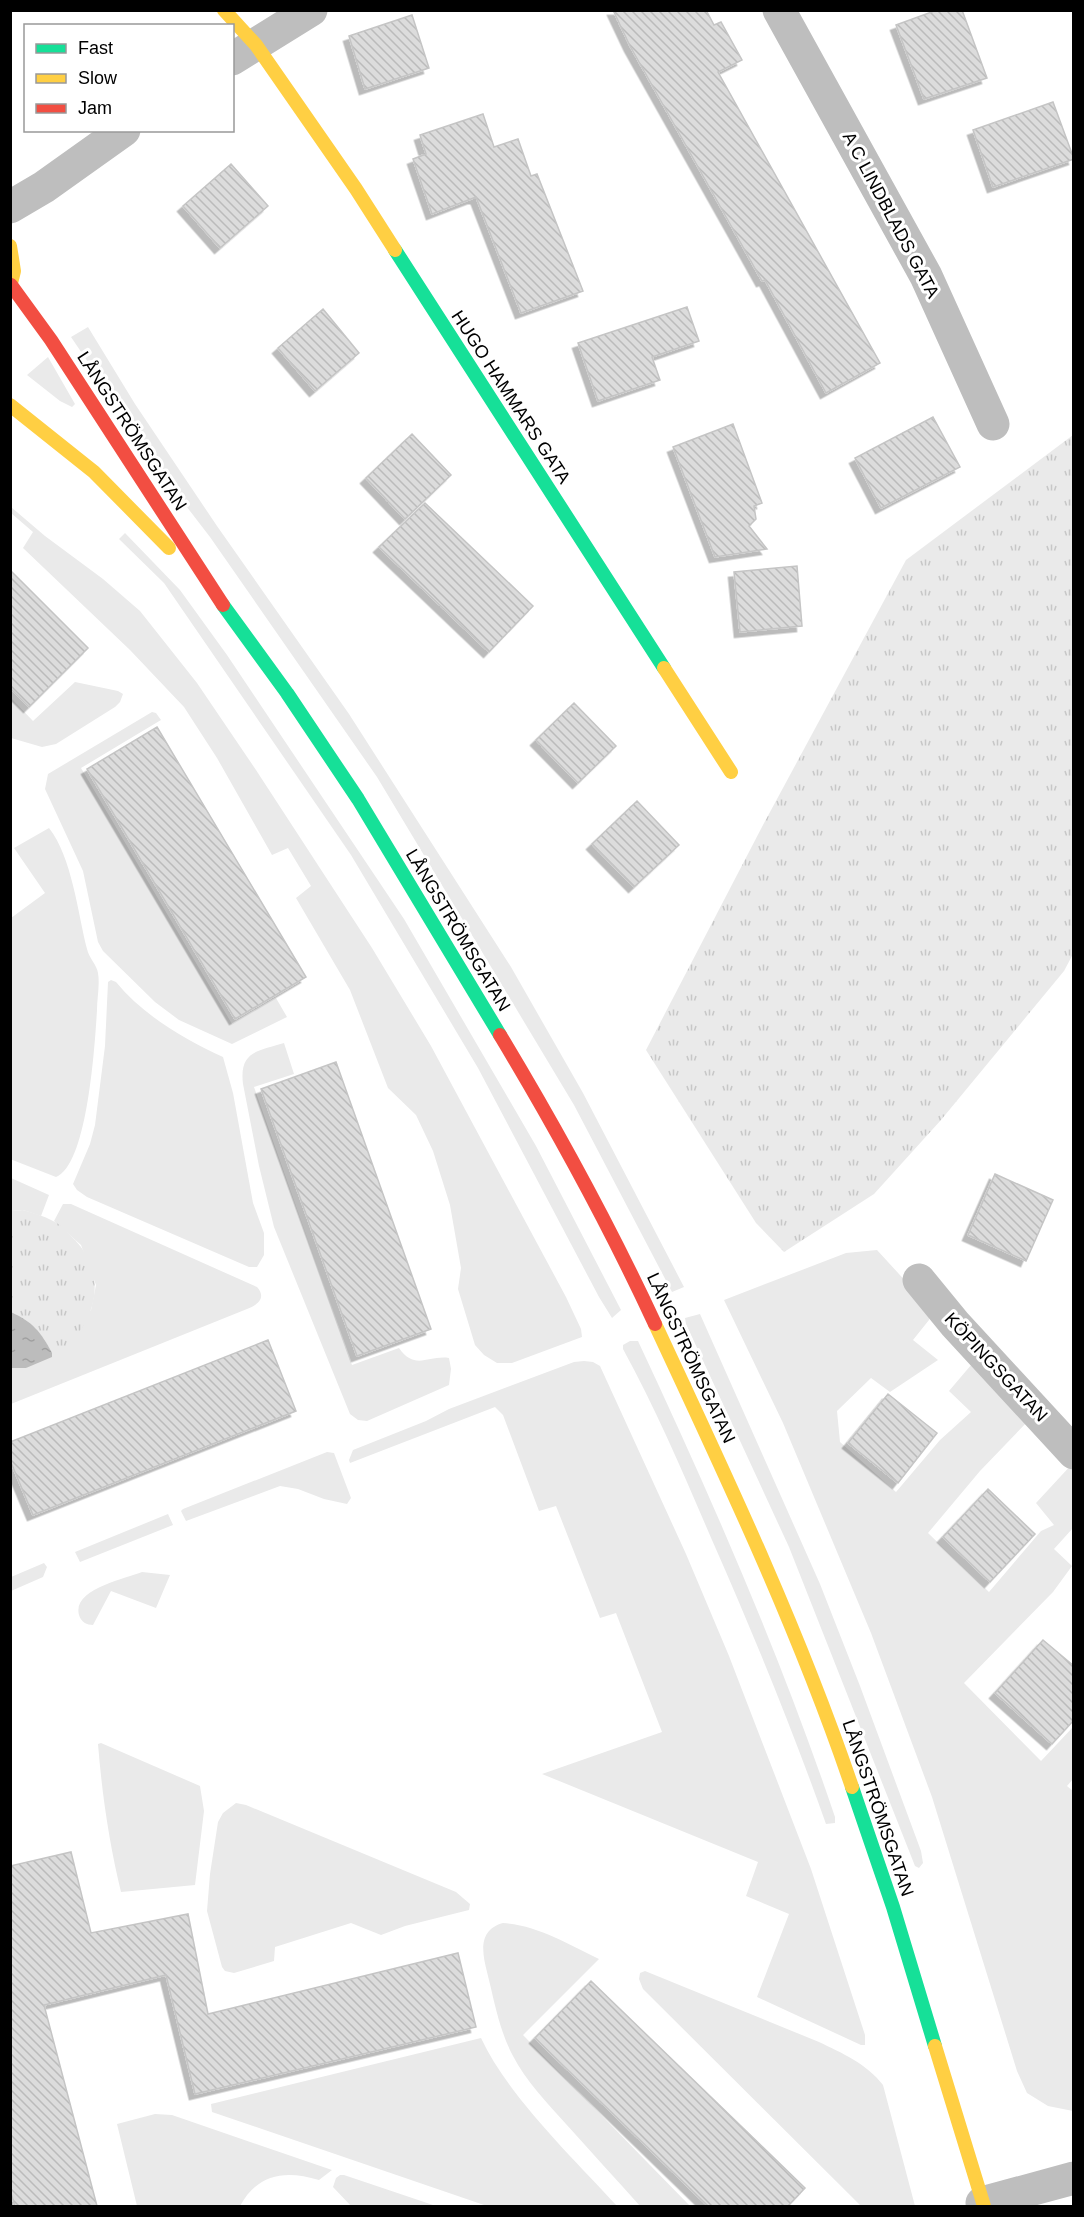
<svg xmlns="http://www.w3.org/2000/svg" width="1084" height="2217" font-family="Arial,sans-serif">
<defs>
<pattern id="park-tufts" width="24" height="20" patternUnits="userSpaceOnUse" patternTransform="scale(1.5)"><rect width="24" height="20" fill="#eaeaea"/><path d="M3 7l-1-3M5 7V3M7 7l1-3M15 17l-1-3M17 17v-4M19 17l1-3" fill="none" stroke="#c7c7c7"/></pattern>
<pattern id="water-ripples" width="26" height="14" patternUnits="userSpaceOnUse" patternTransform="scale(1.5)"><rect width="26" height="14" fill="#bcbcbc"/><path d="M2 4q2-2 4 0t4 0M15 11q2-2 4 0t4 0" fill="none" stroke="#a0a0a0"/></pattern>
<pattern id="building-back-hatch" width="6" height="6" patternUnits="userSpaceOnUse" patternTransform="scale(1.5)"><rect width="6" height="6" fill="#dcdcdc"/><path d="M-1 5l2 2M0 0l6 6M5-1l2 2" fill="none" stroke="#bbb"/></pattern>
<filter id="shadow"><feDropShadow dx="-5.5" dy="5.5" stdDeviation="0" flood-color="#0004"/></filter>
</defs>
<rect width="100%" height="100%" fill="#fff"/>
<path fill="#eaeaea" d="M 88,327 L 135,404 L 217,526 L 349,714 L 511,967 L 583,1093 L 684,1287 L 672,1292 L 574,1105 L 377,777 L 210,537 L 180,498 L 71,337 Z
M 48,357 L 75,404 L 72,407 L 60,401 L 27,375 Z
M 11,507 L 45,536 L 103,579 L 140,611 L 197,683 L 256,770 L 372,948 L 431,1046 L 566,1297 L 581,1329 L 582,1337 L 512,1363 L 497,1363 L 484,1355 L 475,1345 L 458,1289 L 461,1268 L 450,1205 L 433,1151 L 416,1115 L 388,1088 L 350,990 L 296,898 L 311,886 L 288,848 L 272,855 L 217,758 L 184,707 L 130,650 L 23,548 L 33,532 L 11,513 Z
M 125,533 L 180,590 L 227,655 L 404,919 L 536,1146 L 621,1310 L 612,1318 L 599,1297 L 478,1068 L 351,855 L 164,583 L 119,539 Z
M 75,682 L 118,691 L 123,694 L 120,702 L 115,707 L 56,744 L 42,747 L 11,738 L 11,698 L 33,721 Z
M 152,712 L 156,713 L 161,720 L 81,768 L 232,1024 L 276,998 L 287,1017 L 232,1044 L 179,1020 L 155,1002 L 103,951 L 98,942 L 83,871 L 45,789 L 48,774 Z
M 49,828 C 72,857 78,914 87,949 C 89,958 97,965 98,973 C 100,985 97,998 97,1010 C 95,1042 88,1165 56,1177 L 10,1159 L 11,918 L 45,893 L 14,848 Z
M 111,980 L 116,982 C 144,1016 184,1039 223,1057 L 233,1093 L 253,1203 L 264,1233 L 264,1255 L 257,1267 L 249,1267 L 87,1197 L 77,1190 L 73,1184 L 90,1144 L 95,1125 L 105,1046 L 108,982 Z
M 284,1043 L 294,1074 L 254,1087 L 352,1365 L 399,1348 C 415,1371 428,1355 449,1358 L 451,1369 L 449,1385 L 367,1421 L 358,1420 L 350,1414 L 274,1227 L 259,1166 L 243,1084 C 239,1051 258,1051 284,1043 Z
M 11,1178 L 49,1195 L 41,1216 L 23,1210 L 11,1211 Z
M 63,1204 L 71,1204 L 257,1287 C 267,1298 257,1305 247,1309 L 11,1404 L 11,1368 L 26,1368 L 91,1310 L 96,1285 L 81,1245 L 54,1221 Z
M 877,1250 L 932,1310 L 929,1320 L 913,1340 L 938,1360 L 890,1392 L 871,1378 L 837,1411 L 840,1442 L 896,1492 L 940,1440 L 971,1412 L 949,1391 L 977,1358 L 1027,1422 L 980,1471 L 928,1533 L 989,1592 L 1041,1531 L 1054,1525 L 1036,1503 L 1073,1463 L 1073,1528 L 1054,1549 L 1072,1566 L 1053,1592 L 964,1683 L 1041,1761 L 1073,1727 L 1073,1779 L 1067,1786 L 1074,1792 L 1073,2111 L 1048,2106 L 1027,2093 L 1017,2071 L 932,1797 L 871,1633 L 783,1423 L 724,1300 L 846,1253 Z
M 700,1314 L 820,1584 L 860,1686 L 921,1851 L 923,1863 L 919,1868 L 915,1866 L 789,1547 L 686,1324 L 685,1318 Z
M 630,1341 L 638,1341 C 711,1497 780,1654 835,1817 L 835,1823 L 826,1824 C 792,1728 753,1633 712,1540 C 684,1475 657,1411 623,1349 L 623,1345 Z
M 584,1361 L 593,1362 L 600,1366 L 686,1554 L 729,1656 L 811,1869 L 865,2035 L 865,2045 L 861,2045 L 757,1997 L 789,1914 L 746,1896 L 758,1862 L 542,1774 L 662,1732 L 616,1613 L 600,1618 L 556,1506 L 539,1511 L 503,1415 L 495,1407 L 350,1463 L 349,1460 L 353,1450 L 426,1421 L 449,1409 L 574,1362 Z
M 327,1452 L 334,1453 L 351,1498 L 347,1504 L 324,1499 L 298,1489 L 280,1486 L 186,1521 L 181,1511 L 183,1509 Z
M 168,1514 L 173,1525 L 80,1562 L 75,1552 Z
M 44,1563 L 47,1567 L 43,1577 L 11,1591 L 11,1577 Z
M 142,1572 L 170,1575 L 156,1608 L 111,1591 L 93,1625 C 87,1625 81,1622 79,1615 C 72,1589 125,1579 142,1572 Z
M 101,1743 L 200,1786 L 204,1811 L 195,1885 L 121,1892 C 109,1842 102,1794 98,1744 Z
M 236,1803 L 246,1805 L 456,1892 L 470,1904 L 469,1910 L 405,1926 L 381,1935 L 351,1923 L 275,1947 L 274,1961 L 234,1973 L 225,1971 L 222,1967 L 207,1911 L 210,1874 L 218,1822 L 223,1813 Z
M 503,1923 C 537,1925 568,1944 599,1959 L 523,2035 L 690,2206 L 640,2206 C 616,2179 591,2152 566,2124 C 547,2103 526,2081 513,2056 C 499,2030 494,1999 487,1972 C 482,1952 478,1930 503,1923 Z
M 645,1971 L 819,2042 C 842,2053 867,2064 883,2085 L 915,2206 L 861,2206 L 643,1989 L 639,1979 L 640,1973 Z
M 481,2038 C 508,2096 573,2158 617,2206 L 487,2206 L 212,2112 L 211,2104 Z
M 155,2114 L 172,2115 L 332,2170 L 319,2180 C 286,2170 258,2173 240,2206 L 137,2206 L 117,2124 Z
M 340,2175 L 344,2175 L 436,2206 L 351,2206 L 333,2187 L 336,2178 Z"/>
<path fill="url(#park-tufts)" d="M 1073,435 L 1073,954 L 1064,971 L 941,1120 L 874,1194 L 784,1252 L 756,1223 L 646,1050 L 763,825 L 906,560 Z
M 23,1210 C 33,1213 44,1216 53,1221 C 60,1224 66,1231 71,1236 C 112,1274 96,1330 52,1357 L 52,1353 C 41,1332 33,1322 11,1312 L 11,1211 Z"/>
<path fill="url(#water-ripples)" d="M 11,1312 C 33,1322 41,1332 52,1353 L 52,1357 L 26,1368 L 11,1368 Z"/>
<path fill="url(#building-back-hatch)" stroke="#c5c5c5" stroke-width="1.5" filter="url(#shadow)" d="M 613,10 L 706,10 L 714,25 L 721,22 L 742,60 L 718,72 L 880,363 L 826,393 L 765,280 L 762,281 L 734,231 L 630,46 Z
M 937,10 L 962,10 L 987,78 L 924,99 L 896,25 Z
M 412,15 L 429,68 L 365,89 L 349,36 Z
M 1053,102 L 1074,159 L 993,187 L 973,130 Z
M 483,114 L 494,147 L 518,139 L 531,176 L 537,174 L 583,291 L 521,313 L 476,197 L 432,214 L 413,159 L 426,154 L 420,135 Z
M 231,164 L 268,206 L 220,248 L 183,206 Z
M 687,307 L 699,341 L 652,357 L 660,380 L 598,401 L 578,343 Z
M 323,309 L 359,353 L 315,391 L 278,348 Z
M 933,417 L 960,467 L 881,508 L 855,458 Z
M 733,424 L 762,503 L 754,506 L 756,519 L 749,526 L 767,549 L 715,557 L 673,447 Z
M 412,434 L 451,475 L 405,519 L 366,478 Z
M 425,503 L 533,606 L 489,652 L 379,547 Z
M 797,566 L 802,626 L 740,632 L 734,572 Z
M 10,570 L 88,648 L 29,707 L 10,688 Z
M 574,703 L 616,746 L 578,783 L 536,740 Z
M 157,727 L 306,977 L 235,1019 L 87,769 Z
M 637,801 L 679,845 L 634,887 L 592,844 Z
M 336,1062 L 431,1329 L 357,1356 L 261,1089 Z
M 995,1174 L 1053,1200 L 1026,1261 L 968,1235 Z
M 268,1340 L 296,1411 L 33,1515 L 10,1460 L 10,1442 Z
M 888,1394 L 937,1433 L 898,1483 L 848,1443 Z
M 988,1489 L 1035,1534 L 990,1582 L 943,1537 Z
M 1043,1640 L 1074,1666 L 1074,1720 L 1052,1744 L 995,1693 Z
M 71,1852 L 91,1933 L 188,1914 L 208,2014 L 458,1953 L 476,2027 L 195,2094 L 166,1975 L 44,2005 L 97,2206 L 15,2206 L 10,2190 L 10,1866 Z
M 591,1981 L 805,2188 L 788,2206 L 708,2206 L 535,2038 Z"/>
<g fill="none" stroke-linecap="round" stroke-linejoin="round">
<path stroke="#bebebe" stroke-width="33" d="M 779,10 L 926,276 L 993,424
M 232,59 L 311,10
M 10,207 L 44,187 L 124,130
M 919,1280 L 955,1324 L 1074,1453
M 982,2203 L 1074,2178"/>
<path stroke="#16e098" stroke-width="14" d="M 395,250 L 664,668
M 223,605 L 287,693 L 358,799 L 500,1035
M 852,1787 L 893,1907 L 935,2046"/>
<path stroke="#ffcf43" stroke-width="14" d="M 224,10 L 256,45 L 356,189 L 395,250
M 10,246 L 14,271 L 10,287
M 10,405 L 94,472 L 169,548
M 664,668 L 731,772
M 655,1324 C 726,1476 798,1628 852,1787
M 935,2046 L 984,2206"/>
<path stroke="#f24e42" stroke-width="14" d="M 11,285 L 51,340 L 223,605
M 500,1035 C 556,1128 609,1225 655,1324"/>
</g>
<g text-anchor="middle" stroke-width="6" stroke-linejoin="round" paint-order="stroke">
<g font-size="18" fill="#000" stroke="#fff">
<text transform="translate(891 215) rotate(62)" y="6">A C LINDBLADS GATA</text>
<text transform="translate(511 397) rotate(57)" y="6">HUGO HAMMARS GATA</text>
<text transform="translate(132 431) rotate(57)" y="6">LÅNGSTRÖMSGATAN</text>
<text transform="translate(458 930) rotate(59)" y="6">LÅNGSTRÖMSGATAN</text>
<text transform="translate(691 1358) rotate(65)" y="6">LÅNGSTRÖMSGATAN</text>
<text transform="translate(996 1367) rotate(47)" y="6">KÖPINGSGATAN</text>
<text transform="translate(878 1808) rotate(71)" y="6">LÅNGSTRÖMSGATAN</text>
</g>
</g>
<rect width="1084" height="2217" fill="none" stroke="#000000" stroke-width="24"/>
<rect x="24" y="24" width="210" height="108" fill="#ffffff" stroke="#999999" stroke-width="1.5"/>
<rect x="36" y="44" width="30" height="9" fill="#16e098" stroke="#999999" stroke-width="1.5"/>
<text x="78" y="54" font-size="18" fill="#000000">Fast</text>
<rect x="36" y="74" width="30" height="9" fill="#ffcf43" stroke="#999999" stroke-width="1.5"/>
<text x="78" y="84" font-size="18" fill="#000000">Slow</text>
<rect x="36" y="104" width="30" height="9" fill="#f24e42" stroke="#999999" stroke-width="1.5"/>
<text x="78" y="114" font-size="18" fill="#000000">Jam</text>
</svg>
